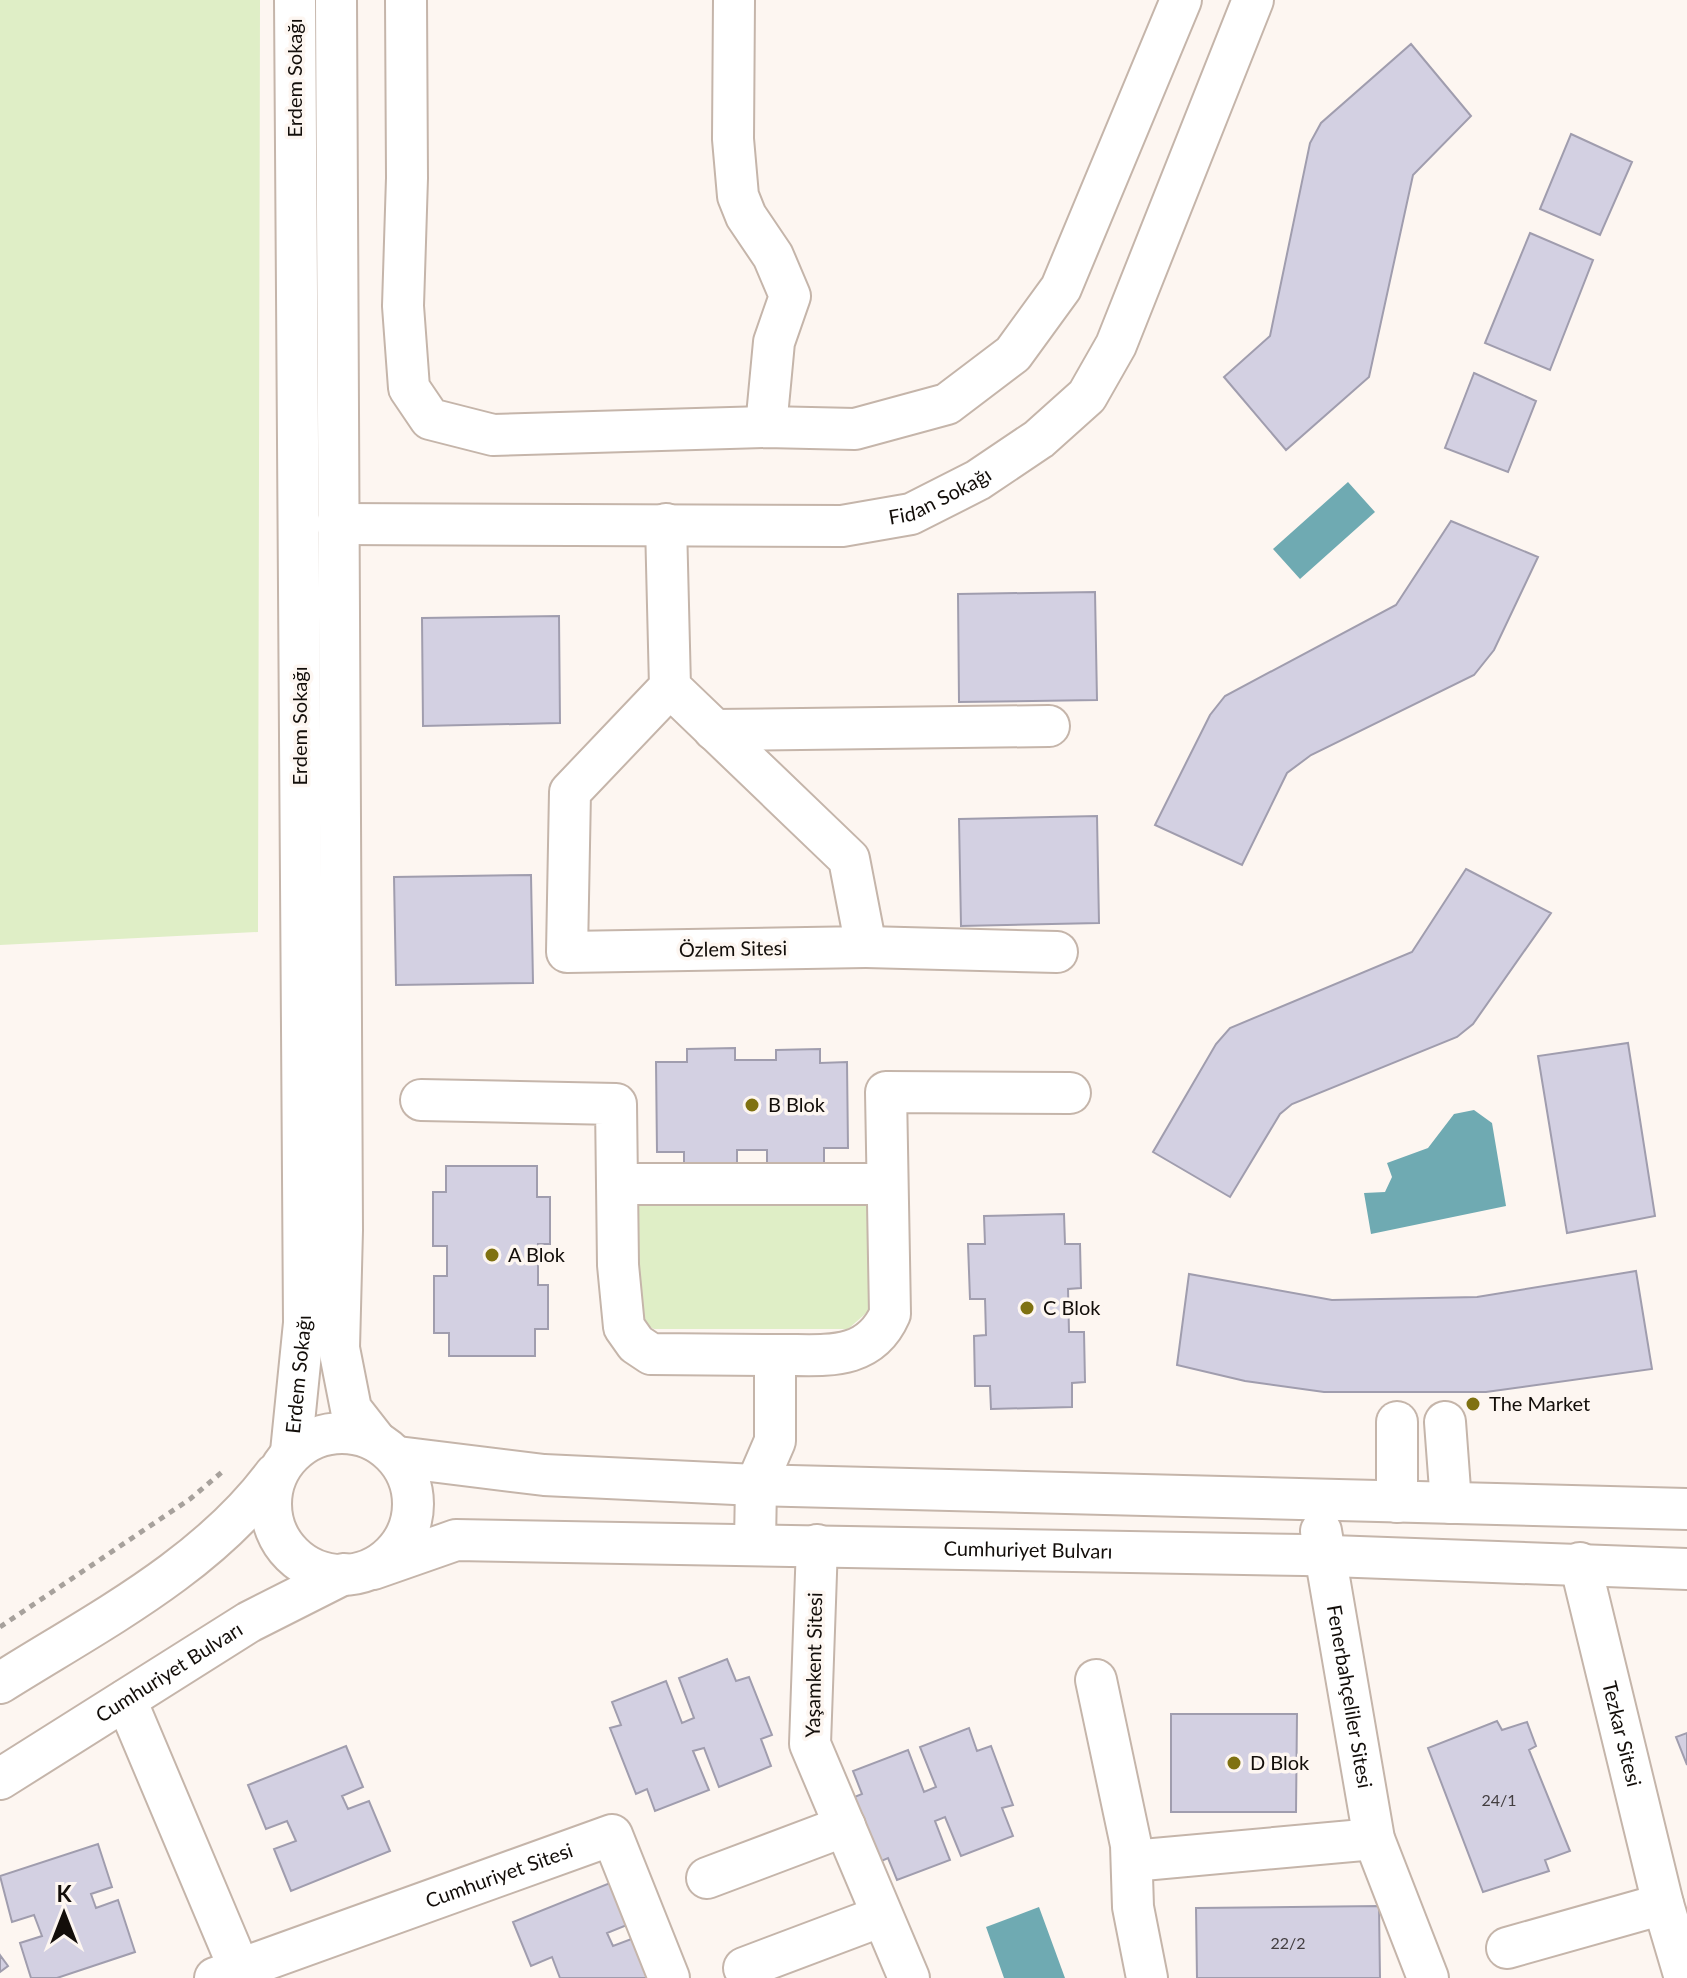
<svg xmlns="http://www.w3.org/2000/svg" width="1687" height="1978" font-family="Lato,sans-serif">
<rect width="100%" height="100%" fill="#fdf6f1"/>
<path fill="#dfeec6" d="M 0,0 L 260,0 L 258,932 L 0,945 Z
M 637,1194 L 869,1194 L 872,1308 L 848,1329 L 654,1329 L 646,1325 L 637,1310 Z"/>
<path fill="#6faab2" d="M 1348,482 L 1375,512 L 1300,579 L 1273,549 Z
M 1474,1110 L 1492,1123 L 1506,1206 L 1371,1234 L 1364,1193 L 1385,1192 L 1392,1177 L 1387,1163 L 1428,1148 L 1454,1114 Z
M 1039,1907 L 1065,1978 L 1004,1978 L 986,1927 Z"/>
<path fill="#d3d0e2" stroke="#a09dae" stroke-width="2" d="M 1411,44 L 1471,116 L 1413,175 L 1369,377 L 1286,450 L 1224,377 L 1270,336 L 1310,143 L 1321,123 Z
M 1571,134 L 1632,162 L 1600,235 L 1540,209 Z
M 1530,233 L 1593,260 L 1550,370 L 1485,343 Z
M 1474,373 L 1536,401 L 1508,472 L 1445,448 Z
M 1451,521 L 1538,557 L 1494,650 L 1474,675 L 1311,755 L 1287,773 L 1242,865 L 1155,825 L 1210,715 L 1225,696 L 1396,605 Z
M 1095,592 L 1097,700 L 959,702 L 958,594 Z
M 559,616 L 560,723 L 423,726 L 422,618 Z
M 1097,816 L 1099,923 L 961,926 L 959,819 Z
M 1466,869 L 1551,913 L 1473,1024 L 1457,1037 L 1292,1104 L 1280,1114 L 1230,1197 L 1153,1152 L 1216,1044 L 1230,1028 L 1412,952 Z
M 531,875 L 533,983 L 396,985 L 394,877 Z
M 1628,1043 L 1655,1216 L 1567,1233 L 1538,1056 Z
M 735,1048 L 735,1060 L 776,1060 L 776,1050 L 820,1049 L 820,1063 L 847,1062 L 848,1148 L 824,1148 L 824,1164 L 767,1164 L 767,1150 L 737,1150 L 737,1164 L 684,1165 L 684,1152 L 657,1152 L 656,1062 L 687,1062 L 687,1049 Z
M 446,1166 L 537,1166 L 537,1197 L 550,1197 L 550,1244 L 538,1244 L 538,1285 L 548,1285 L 548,1329 L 535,1329 L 535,1356 L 449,1356 L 449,1333 L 434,1333 L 434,1276 L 447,1276 L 447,1246 L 433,1246 L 433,1192 L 446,1192 Z
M 1064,1214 L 1065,1244 L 1080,1244 L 1081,1288 L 1068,1289 L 1069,1332 L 1084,1332 L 1085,1382 L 1072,1383 L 1072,1407 L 991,1409 L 990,1386 L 975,1386 L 974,1336 L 986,1335 L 985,1299 L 970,1299 L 968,1244 L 985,1244 L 984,1216 Z
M 1636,1271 L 1652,1369 L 1486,1392 L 1324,1392 L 1245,1381 L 1177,1365 L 1189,1274 L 1332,1300 L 1477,1297 Z
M 727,1659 L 736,1681 L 749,1677 L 772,1735 L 761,1739 L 771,1766 L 719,1787 L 704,1748 L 693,1751 L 709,1790 L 655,1811 L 647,1789 L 636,1794 L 610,1728 L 621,1725 L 612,1702 L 666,1681 L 682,1723 L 694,1718 L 679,1678 Z
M 1171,1714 L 1297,1714 L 1296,1812 L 1171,1812 Z
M 1497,1721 L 1502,1730 L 1527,1722 L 1536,1746 L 1529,1750 L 1570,1851 L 1545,1860 L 1549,1871 L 1483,1892 L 1428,1748 Z
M 969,1728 L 977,1751 L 991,1746 L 1013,1805 L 1002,1808 L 1013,1836 L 961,1856 L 945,1817 L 935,1821 L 950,1860 L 897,1880 L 888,1858 L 877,1863 L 852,1798 L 862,1794 L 853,1771 L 908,1750 L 924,1792 L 936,1787 L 920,1747 Z
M 1687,1733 L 1687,1765 L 1676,1737 Z
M 346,1746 L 363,1787 L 342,1796 L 348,1809 L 369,1801 L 390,1851 L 291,1891 L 274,1849 L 296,1841 L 287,1821 L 266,1829 L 248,1785 Z
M 98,1844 L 112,1887 L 91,1894 L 96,1908 L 118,1900 L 135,1952 L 57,1978 L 31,1978 L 20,1943 L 42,1936 L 34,1915 L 12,1922 L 0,1876 Z
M 610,1883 L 627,1925 L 607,1933 L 613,1946 L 634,1938 L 651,1978 L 560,1978 L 552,1957 L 531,1966 L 513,1922 Z
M 1379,1906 L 1380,1978 L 1197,1978 L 1196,1908 Z
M 0,1955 L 8,1966 L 0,1972 Z"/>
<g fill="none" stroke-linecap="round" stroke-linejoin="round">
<g stroke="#c5b5aa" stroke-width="44">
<g id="minor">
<path d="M 336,0 L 342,1230 L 339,1348 L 351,1409 L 376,1441"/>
<path d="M 406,0 L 407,178 L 403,306 L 409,388 L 430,419 L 493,435 L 766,427 L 855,429 L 947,404 L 1013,354 L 1061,288 L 1181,0"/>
<path d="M 734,0 L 733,139 L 738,196 L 746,216 L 773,256 L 790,296 L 774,342 L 766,427"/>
<path id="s1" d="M 337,524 L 842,526 L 911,514 L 978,480 L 1039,439 L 1087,396 L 1116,345 L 1253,0"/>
<path d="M 666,524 L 670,687 L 849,859 L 866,947 L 567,952 L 570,792 L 670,687"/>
<path d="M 714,730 L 1049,726"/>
<path d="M 866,947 L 1057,952"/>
<path d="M 421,1100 L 616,1104 L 618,1265 L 624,1327 L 636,1344 L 651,1354 L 775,1355"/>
<path d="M 617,1184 L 887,1184"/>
<path d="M 1445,1422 L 1451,1503"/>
<circle cx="342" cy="1504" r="71"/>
<path id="s2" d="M 291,1452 L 304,1323 L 295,0"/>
<path d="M 398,1457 L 544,1475 L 756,1485 L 1687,1509"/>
<path d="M 1397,1502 L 1397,1422"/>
<path id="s3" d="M 1321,1531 L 1374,1839 L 1428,1978"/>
<path d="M 755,1543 L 756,1485 L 775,1441 L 775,1355 C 821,1354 868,1364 890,1314 L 886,1092 L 1070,1093"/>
<path d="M 817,1545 L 810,1744 L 909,1978"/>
<path id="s4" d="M 1580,1563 L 1663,1904 L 1685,1978"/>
<path id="s5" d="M 373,1569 L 456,1540 L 1304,1555 L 1687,1569"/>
<path d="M 1096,1680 L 1131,1845 L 1133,1907 L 1147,1978"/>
<path d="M 0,1683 C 97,1622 206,1567 275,1474"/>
<path d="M 126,1700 L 239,1968"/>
<path id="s6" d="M 0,1779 L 249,1622 L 344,1574"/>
<path d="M 1132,1861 L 1374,1839"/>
<path d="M 707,1878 L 845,1826"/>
<path d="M 1507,1948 L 1663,1904"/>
<path d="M 744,1968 L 882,1916"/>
<path id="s7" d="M 215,1978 L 612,1835 L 669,1978"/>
</g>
</g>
<path stroke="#a7a19c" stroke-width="5" stroke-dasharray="6 6" stroke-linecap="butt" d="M 0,1627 L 190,1499 L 222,1472"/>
<use href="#minor" stroke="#fff" stroke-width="40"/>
</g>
<g fill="#7f7111" stroke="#fdf6f1" stroke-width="3">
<circle cx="752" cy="1105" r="8"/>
<circle cx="492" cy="1255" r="8"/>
<circle cx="1027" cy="1308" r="8"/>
<circle cx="1473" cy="1404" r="8"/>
<circle cx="1234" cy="1763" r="8"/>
</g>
<g text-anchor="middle" stroke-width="7" stroke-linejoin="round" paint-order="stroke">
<g font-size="16" fill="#433e40">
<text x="1499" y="1806">24/1</text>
<text x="1288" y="1949">22/2</text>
</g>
<g font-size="20" fill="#130e0a" stroke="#fdf6f1">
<text transform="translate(295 78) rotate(-90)" y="7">Erdem Sokağı</text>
<text dy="7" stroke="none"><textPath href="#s1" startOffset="608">Fidan Sokağı</textPath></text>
<text transform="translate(300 726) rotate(-90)" y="7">Erdem Sokağı</text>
<text transform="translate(733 949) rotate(-1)" y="7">Özlem Sitesi</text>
<text dy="7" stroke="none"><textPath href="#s2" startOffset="78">Erdem Sokağı</textPath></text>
<text dy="7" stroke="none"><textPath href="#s5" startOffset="660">Cumhuriyet Bulvarı</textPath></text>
<text transform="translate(814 1665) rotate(-89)" y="7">Yaşamkent Sitesi</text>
<text dy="7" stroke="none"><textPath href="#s6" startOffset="200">Cumhuriyet Bulvarı</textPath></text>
<text dy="7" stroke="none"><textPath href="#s3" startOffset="168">Fenerbahçeliler Sitesi</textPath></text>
<text dy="7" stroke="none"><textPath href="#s4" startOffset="176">Tezkar Sitesi</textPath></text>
<text dy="7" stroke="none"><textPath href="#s7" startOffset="302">Cumhuriyet Sitesi</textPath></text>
</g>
<g font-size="20" fill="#130e0a" stroke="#fdf6f1" text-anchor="start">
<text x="768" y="1112">B Blok</text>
<text x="508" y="1262">A Blok</text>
<text x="1043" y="1315">C Blok</text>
<text x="1489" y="1411">The Market</text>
<text x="1250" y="1770">D Blok</text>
</g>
</g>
<g transform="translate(64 1914)" stroke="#fdf6f1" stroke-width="6" paint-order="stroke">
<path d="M0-6L14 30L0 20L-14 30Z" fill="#130e0a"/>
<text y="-12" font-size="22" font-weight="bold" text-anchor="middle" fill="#130e0a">K</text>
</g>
</svg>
